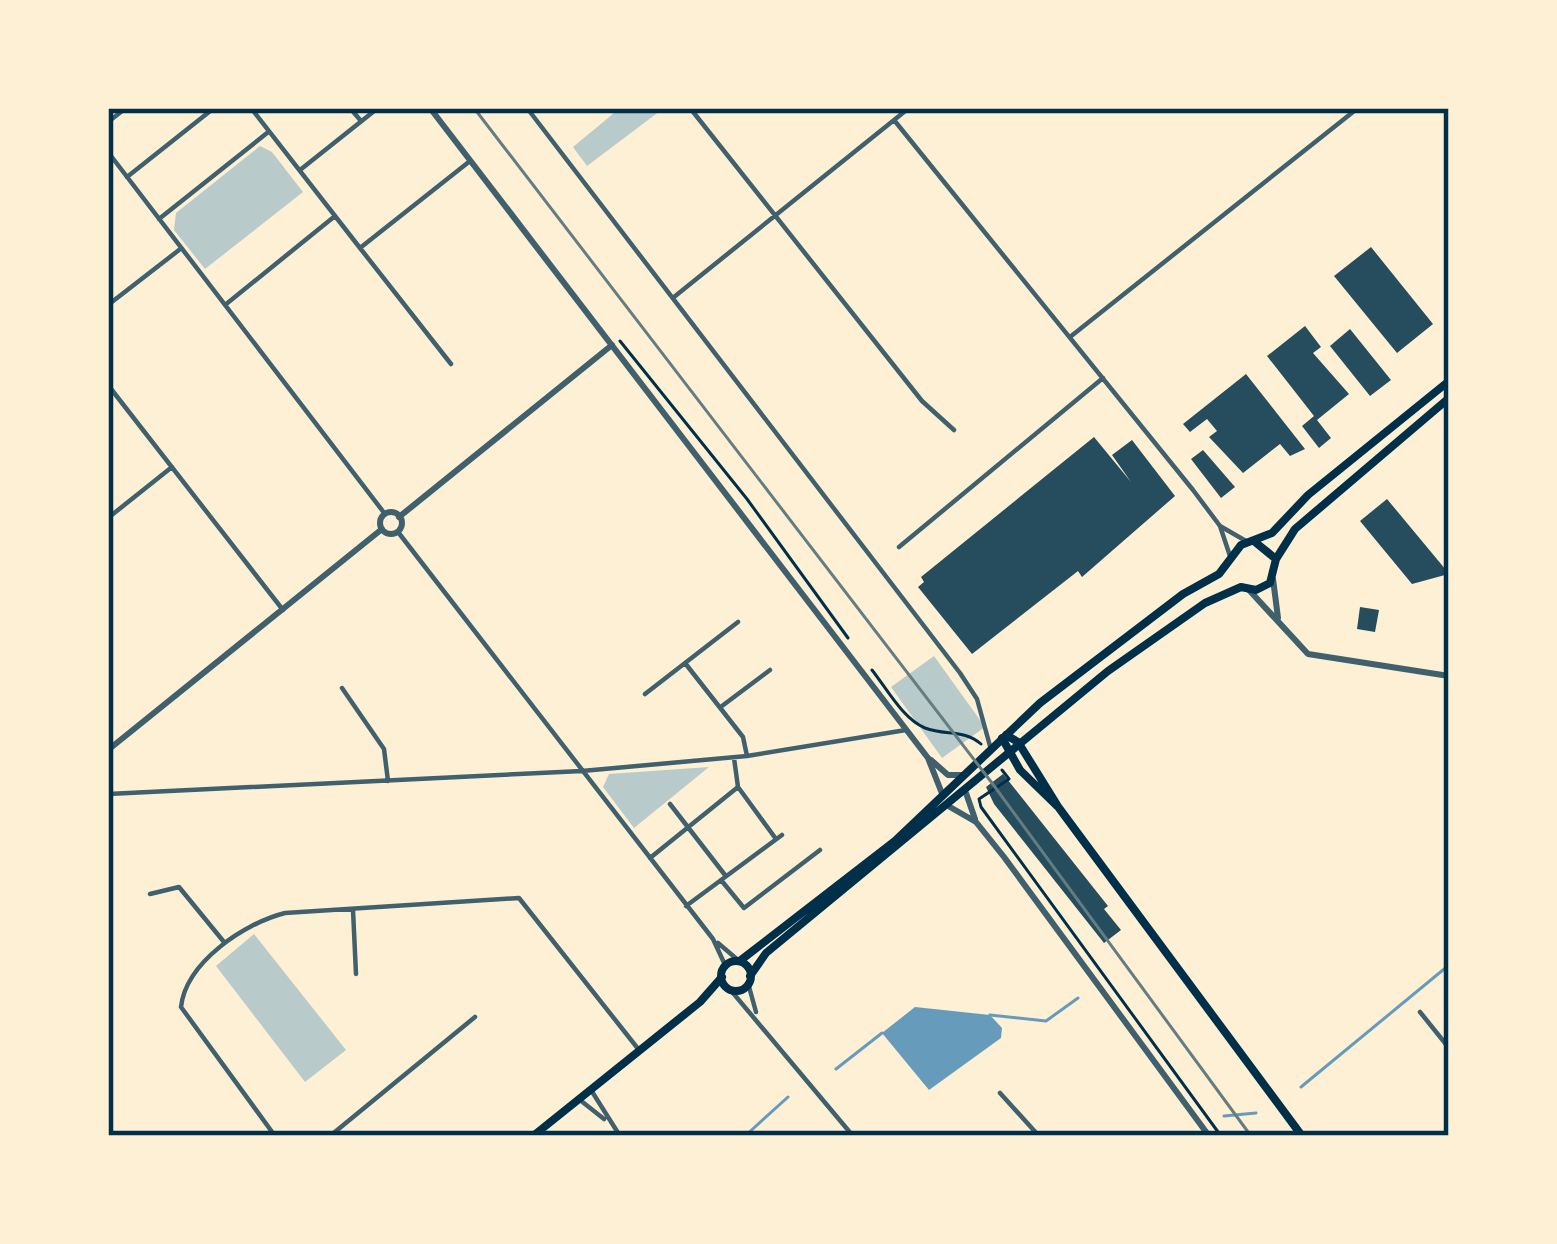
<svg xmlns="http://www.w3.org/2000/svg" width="1557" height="1244" font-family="'Open Sans',sans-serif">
<rect width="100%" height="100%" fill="#fdf0d5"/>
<path fill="#b9caca" d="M 620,108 L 664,108 L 587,166 L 573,147 Z
M 260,146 L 272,152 L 303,192 L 205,269 L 174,230 L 176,213 Z
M 934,656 L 985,727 L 942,758 L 891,687 Z
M 709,767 L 634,828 L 603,787 L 609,774 Z
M 254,934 L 346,1050 L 305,1082 L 216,966 Z"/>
<path fill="#669bbc" d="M 915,1007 L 990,1015 L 1002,1028 L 1001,1038 L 929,1090 L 882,1033 Z"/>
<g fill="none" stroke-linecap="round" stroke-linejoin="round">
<path stroke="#669bbc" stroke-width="3" d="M 990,1015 L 1046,1021 L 1078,998
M 836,1069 L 882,1033
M 1301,1087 L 1449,965
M 1224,1116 L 1256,1113
M 745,1136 L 788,1097"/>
</g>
<path fill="#264d5e" d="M 1371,247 L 1433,324 L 1397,353 L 1334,276 Z
M 1305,326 L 1321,347 L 1313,353 L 1349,394 L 1317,420 L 1331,438 L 1319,448 L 1302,426 L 1314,416 L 1267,356 Z
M 1350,329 L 1391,380 L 1370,396 L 1330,346 Z
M 1246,374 L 1305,449 L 1290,456 L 1280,444 L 1243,473 L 1209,437 L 1217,431 L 1207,419 L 1190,432 L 1183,424 Z
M 1094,437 L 1131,482 L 1112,455 L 1132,440 L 1175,496 L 1082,577 L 1078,571 L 972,654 L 918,587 L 924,582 L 921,577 Z
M 1203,450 L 1235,487 L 1221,498 L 1191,459 Z
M 1387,499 L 1446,570 L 1445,575 L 1412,584 L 1360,521 Z
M 1360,607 L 1379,610 L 1375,632 L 1357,629 Z
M 1003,774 L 1108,906 L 1104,909 L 1121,930 L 1104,943 L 994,804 L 986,787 Z"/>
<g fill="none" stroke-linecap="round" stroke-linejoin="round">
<path stroke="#003049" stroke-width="3" d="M 620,341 L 747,499 L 848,638
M 872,670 C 887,689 903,719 925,728 C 946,736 964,729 981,744
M 1002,770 L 1009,779 L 979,799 L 981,807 L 1221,1136"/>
<path stroke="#3f606c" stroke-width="4.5" d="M 251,108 L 360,248
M 350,108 L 361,121
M 527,108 L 960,673 L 977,699 L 990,746
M 690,108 L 922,401 L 954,430
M 894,120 L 1193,490 L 1220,526 L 1230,556
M 108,122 L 126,108
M 108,152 L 385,514
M 300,170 L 378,108
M 127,177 L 214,108
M 159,219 L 267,133
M 674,297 L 909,108
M 108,305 L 179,250
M 225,305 L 335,216
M 1070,337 L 1358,108
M 451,364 L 360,248 L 470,161
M 108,385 L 283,610
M 108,518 L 172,467
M 1220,526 L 1246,541
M 398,532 L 713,939 L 726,967
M 899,547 L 1103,378
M 685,663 L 743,737 L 747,756
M 342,688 L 384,749 L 388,781
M 645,694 L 738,622
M 722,706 L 770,670
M 734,758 L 738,787 L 776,839
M 108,794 L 582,771 L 747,756 L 906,730
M 670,804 L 725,875
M 650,858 L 738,787
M 721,880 L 744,908 L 820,850
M 150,894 L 179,887 L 224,942
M 686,906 L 782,835
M 353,910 L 356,974
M 718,943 L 738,960
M 748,983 L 756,1012
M 733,993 L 853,1136
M 1420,1012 L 1449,1048
M 591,1090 L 620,1136
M 1000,1093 L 1039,1136
M 580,1100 L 604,1119
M 275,1136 L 181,1007 C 186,962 245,923 285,913 L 519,898 L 639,1050
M 330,1136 L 475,1017"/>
<path stroke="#3f606c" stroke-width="6" d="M 430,108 L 928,758 L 943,796
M380 523a11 11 0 1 1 22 0a11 11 0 1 1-22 0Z
M 399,517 L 612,345
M 1273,579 L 1278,618
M 1249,590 L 1308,654 L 1449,676
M 108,750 L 382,529
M 931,760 L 948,775 L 965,775
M 966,793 L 975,819
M 950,807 L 976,822 L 1004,857 L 1209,1136"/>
<path stroke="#003049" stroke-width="8" d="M 1006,735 L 1018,742 L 1059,808 L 1302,1136
M 1002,738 L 1020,770 L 1058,807
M 108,1135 L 108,1136"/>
<path stroke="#003049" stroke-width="8" d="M 1276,559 L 1295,529 L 1449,398
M 741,960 L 895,841 L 1040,703 L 1183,594 L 1219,574 L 1241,545 L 1272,533 L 1308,495 L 1449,381
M721 976a15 15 0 1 1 30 0a15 15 0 1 1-30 0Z
M 750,976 L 766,953 L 1108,671 L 1205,603 L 1241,587 L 1256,590 L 1270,583 L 1276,559 L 1255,542
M 533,1136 L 700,1002 L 722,977"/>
<path stroke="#003049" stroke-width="9" d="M 1446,108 L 1449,109"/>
<path stroke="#657d81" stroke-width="3" d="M 474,108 L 992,783 L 1251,1136"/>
</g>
<rect width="1557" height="1244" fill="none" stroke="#fdf0d5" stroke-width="222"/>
<rect x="111" y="111" width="1335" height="1022" fill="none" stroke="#003049" stroke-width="4.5"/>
</svg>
